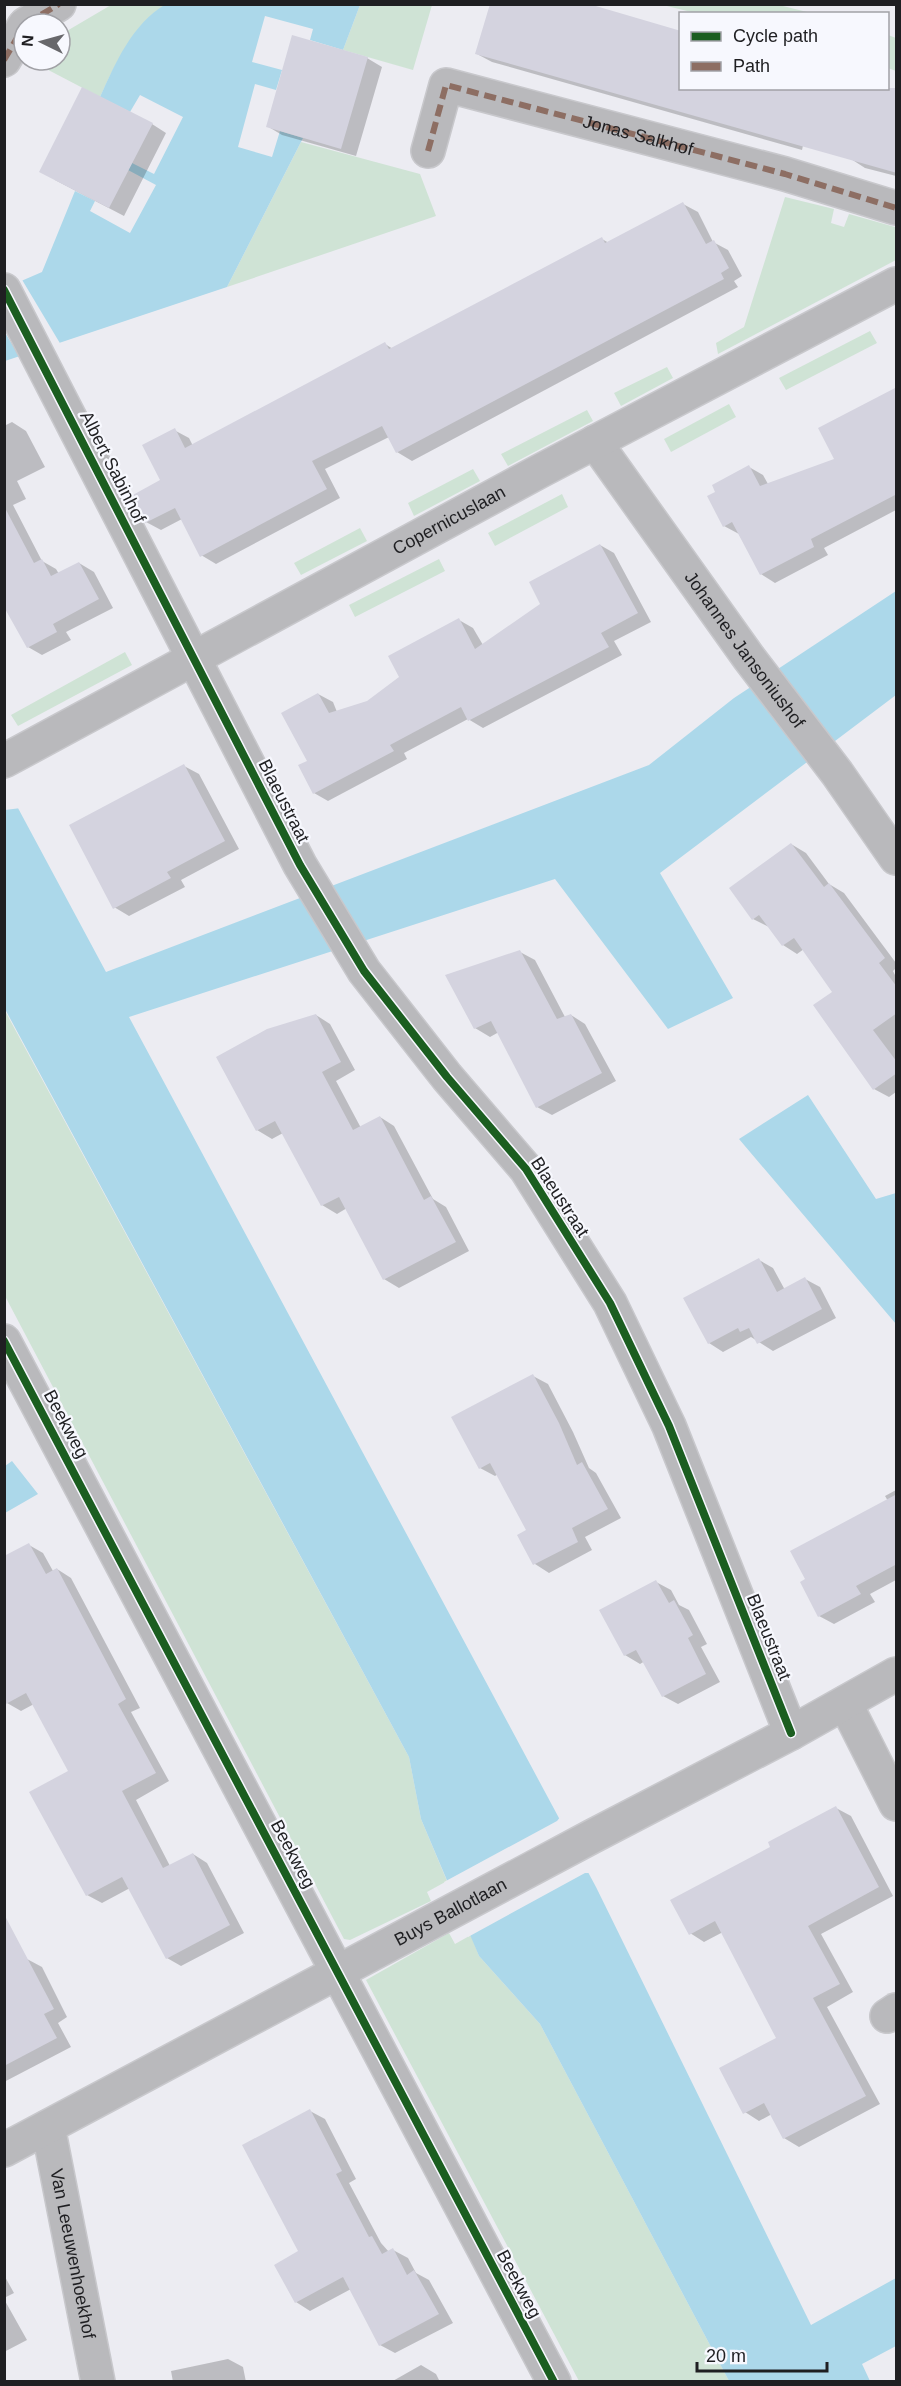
<svg xmlns="http://www.w3.org/2000/svg" width="901" height="2386" font-family="Helvetica,sans-serif">
<rect width="100%" height="100%" fill="#ececf2"/>
<path fill="#cfe3d5" d="M 111,5 L 166,5 C 135,22 115,65 100,97 L 33,62 L 60,60 L 60,35 Z
M 360,5 L 432,5 L 413,70 L 343,50 Z
M 663,5 L 779,5 L 811,13 L 695,13 Z
M 888,35 L 896,38 L 896,71 L 888,68 Z
M 301,142 L 420,174 L 436,216 L 227,287 Z
M 785,197 L 834,209 L 831,223 L 844,227 L 849,214 L 895,227 L 896,260 L 718,354 L 716,343 L 744,327 Z
M 870,331 L 877,343 L 786,390 L 779,378 Z
M 667,367 L 673,378 L 621,406 L 614,393 Z
M 729,404 L 736,417 L 671,452 L 664,439 Z
M 587,410 L 593,421 L 508,466 L 501,454 Z
M 473,469 L 480,481 L 414,516 L 408,503 Z
M 562,494 L 568,507 L 495,546 L 488,533 Z
M 360,528 L 367,541 L 301,575 L 294,563 Z
M 439,559 L 445,571 L 355,617 L 349,605 Z
M 125,652 L 132,665 L 18,726 L 11,715 Z
M 4,1009 L 409,1757 L 421,1819 L 447,1881 L 427,1892 L 431,1901 L 350,1940 L 344,1939 L 5,1296 Z
M 449,1933 L 455,1944 L 471,1935 L 479,1956 L 540,2024 L 729,2381 L 579,2381 L 366,1980 Z"/>
<path fill="#acd8ea" d="M 166,4 L 360,5 L 343,50 L 310,40 L 313,29 L 265,16 L 252,62 L 282,70 L 276,90 L 255,84 L 238,147 L 272,157 L 280,131 L 303,138 L 227,287 L 5,361 L 5,288 L 42,272 L 75,191 L 95,201 L 90,211 L 130,233 L 156,185 L 128,170 L 132,163 L 154,174 L 183,117 L 140,95 L 130,112 L 100,97 C 116,62 132,24 166,4 Z
M 896,591 L 896,695 L 660,873 L 733,998 L 668,1029 L 555,879 L 129,1017 L 596,1887 L 811,2325 L 896,2278 L 896,2346 L 862,2364 L 870,2381 L 729,2381 L 540,2024 L 479,1956 L 421,1819 L 409,1757 L 5,1009 L 4,782 L 106,972 L 649,765 L 734,698 Z
M 808,1095 L 876,1199 L 896,1193 L 896,1324 L 739,1139 Z
M 12,1461 L 38,1494 L 5,1513 L 5,1466 Z"/>
<path fill="#ececf2" d="M 21,278 L 61,345 L 21,359 L 4,331 L 4,285 Z
M 4,779 L 7,781 L 21,808 L 5,810 Z
M 561,1816 L 592,1873 L 585,1873 L 468,1937 L 444,1882 L 557,1821 Z"/>
<path fill="#0003" d="M 477,54 L 680,88 L 816,88 L 802,150 L 492,62 Z
M 367,58 L 382,67 L 356,156 L 282,135 L 267,126 Z
M 896,93 L 896,176 L 865,168 L 851,159 Z
M 152,124 L 166,133 L 124,216 L 55,180 Z
M 683,204 L 698,212 L 713,242 L 728,250 L 742,276 L 734,281 L 738,287 L 412,461 L 397,452 L 389,437 L 325,469 L 340,498 L 216,564 L 201,555 L 182,519 L 161,530 L 146,522 L 162,480 L 174,430 L 189,438 L 193,446 L 385,344 L 393,349 L 602,239 L 609,243 Z
M 896,395 L 896,510 L 824,548 L 828,555 L 775,583 L 761,574 L 739,534 L 724,526 L 749,467 L 763,475 L 768,484 L 837,460 Z
M 12,422 L 26,431 L 45,467 L 17,481 L 26,499 L 13,505 L 42,561 L 56,569 L 59,574 L 79,563 L 94,572 L 113,608 L 66,632 L 71,640 L 42,655 L 28,647 L 4,603 L 4,426 Z
M 600,545 L 614,553 L 651,622 L 614,641 L 622,655 L 483,728 L 468,719 L 404,753 L 407,759 L 328,801 L 314,793 L 309,761 L 318,694 L 333,702 L 337,712 L 368,702 L 400,677 L 459,620 L 473,628 L 483,645 L 542,604 Z
M 184,766 L 199,774 L 239,849 L 181,880 L 185,887 L 129,916 L 114,907 Z
M 791,844 L 806,853 L 829,884 L 844,893 L 896,963 L 896,968 L 893,971 L 896,977 L 896,1092 L 889,1097 L 874,1089 L 834,992 L 804,949 L 797,954 L 783,945 L 769,927 L 753,919 Z
M 520,952 L 535,960 L 565,1017 L 571,1015 L 585,1024 L 616,1081 L 552,1115 L 537,1107 L 499,1032 L 490,1037 L 475,1028 L 447,975 Z
M 316,1015 L 330,1024 L 355,1070 L 336,1081 L 361,1128 L 380,1117 L 394,1126 L 433,1199 L 446,1207 L 469,1251 L 399,1288 L 384,1279 L 347,1208 L 337,1214 L 322,1205 L 283,1133 L 272,1139 L 257,1130 Z
M 759,1260 L 773,1268 L 785,1290 L 805,1279 L 820,1287 L 836,1318 L 773,1351 L 751,1337 L 723,1352 L 709,1343 Z
M 533,1376 L 548,1384 L 573,1432 L 589,1468 L 596,1473 L 621,1518 L 585,1537 L 592,1550 L 549,1573 L 535,1564 L 519,1535 L 528,1531 L 498,1474 L 495,1476 L 480,1468 Z
M 896,1490 L 896,1580 L 870,1594 L 875,1602 L 834,1624 L 819,1616 L 888,1501 L 885,1496 Z
M 29,1545 L 43,1553 L 53,1571 L 57,1569 L 71,1578 L 140,1708 L 131,1712 L 169,1781 L 136,1800 L 170,1866 L 193,1854 L 207,1863 L 244,1933 L 181,1966 L 167,1958 L 130,1888 L 102,1903 L 87,1895 L 70,1771 L 34,1704 L 21,1711 L 7,1703 Z
M 656,1582 L 671,1590 L 679,1605 L 689,1610 L 707,1644 L 701,1647 L 720,1682 L 678,1704 L 663,1696 L 645,1661 L 640,1664 L 625,1655 Z
M 836,1808 L 851,1816 L 893,1896 L 821,1934 L 853,1992 L 827,2007 L 880,2104 L 799,2147 L 784,2138 L 772,2114 L 759,2121 L 745,2112 L 778,2038 L 723,1932 L 704,1942 L 690,1933 L 772,1847 Z
M 4,1953 L 27,1959 L 42,1967 L 67,2017 L 58,2023 L 71,2047 L 4,2082 Z
M 310,2111 L 325,2119 L 356,2179 L 349,2183 L 381,2243 L 389,2252 L 393,2250 L 408,2258 L 416,2273 L 429,2280 L 453,2323 L 395,2353 L 380,2345 L 351,2289 L 310,2311 L 296,2302 Z
M 4,2275 L 14,2293 L 4,2298 Z
M 4,2299 L 27,2340 L 4,2352 Z
M 228,2359 L 243,2367 L 246,2382 L 173,2382 L 171,2371 Z
M 421,2365 L 436,2374 L 440,2382 L 391,2382 Z"/>
<path fill="#d4d3df" d="M 490,4 L 589,4 L 681,31 L 681,88 L 897,88 L 897,173 L 475,54 Z
M 292,35 L 368,57 L 341,149 L 266,127 Z
M 82,87 L 153,123 L 109,208 L 39,172 Z
M 683,202 L 706,244 L 714,240 L 729,268 L 721,273 L 724,279 L 396,453 L 382,426 L 312,461 L 327,489 L 200,557 L 175,508 L 145,523 L 131,496 L 160,480 L 142,445 L 175,428 L 185,448 L 385,342 L 389,349 L 602,237 L 605,243 Z
M 897,387 L 897,494 L 811,539 L 814,547 L 760,575 L 732,522 L 723,527 L 707,496 L 715,492 L 712,485 L 749,465 L 760,486 L 834,459 L 818,428 Z
M 4,506 L 34,563 L 42,559 L 51,576 L 79,562 L 99,599 L 53,624 L 57,632 L 27,648 L 4,607 Z
M 600,544 L 638,613 L 601,633 L 609,647 L 468,721 L 461,707 L 390,745 L 394,751 L 313,794 L 298,765 L 307,761 L 281,713 L 318,693 L 329,713 L 367,701 L 399,677 L 388,656 L 459,618 L 475,649 L 540,604 L 529,582 Z
M 184,764 L 225,841 L 167,872 L 171,878 L 113,909 L 69,825 Z
M 791,843 L 824,887 L 829,883 L 885,958 L 879,963 L 897,987 L 897,1013 L 873,1030 L 897,1062 L 897,1073 L 873,1090 L 813,1005 L 832,992 L 794,938 L 782,946 L 759,915 L 752,920 L 729,888 Z
M 520,950 L 557,1019 L 571,1014 L 602,1073 L 536,1108 L 491,1021 L 474,1029 L 445,975 Z
M 316,1014 L 341,1062 L 322,1072 L 353,1130 L 380,1116 L 424,1200 L 431,1196 L 456,1242 L 383,1280 L 339,1197 L 321,1206 L 275,1121 L 256,1131 L 216,1057 L 267,1029 Z
M 759,1258 L 777,1292 L 805,1277 L 822,1309 L 757,1344 L 749,1328 L 740,1332 L 738,1328 L 708,1344 L 683,1298 Z
M 533,1374 L 559,1423 L 577,1465 L 582,1462 L 608,1509 L 572,1528 L 578,1542 L 533,1565 L 517,1535 L 526,1530 L 490,1463 L 479,1469 L 451,1417 Z
M 897,1494 L 897,1564 L 856,1586 L 861,1594 L 818,1617 L 800,1582 L 805,1579 L 790,1551 Z
M 29,1543 L 46,1574 L 57,1568 L 126,1699 L 118,1704 L 156,1773 L 122,1791 L 163,1868 L 193,1853 L 230,1925 L 166,1959 L 122,1877 L 86,1896 L 29,1792 L 68,1771 L 26,1693 L 4,1705 L 4,1556 Z
M 656,1580 L 669,1603 L 674,1600 L 693,1635 L 688,1638 L 706,1674 L 662,1697 L 636,1650 L 624,1656 L 599,1610 Z
M 836,1806 L 879,1887 L 808,1926 L 840,1984 L 813,1998 L 866,2096 L 783,2139 L 764,2103 L 743,2114 L 719,2068 L 776,2038 L 715,1921 L 689,1935 L 670,1900 L 770,1847 L 768,1842 Z
M 4,1914 L 54,2009 L 44,2014 L 57,2038 L 4,2066 Z
M 310,2109 L 342,2171 L 336,2174 L 369,2237 L 372,2236 L 382,2254 L 393,2248 L 407,2275 L 414,2270 L 439,2314 L 379,2346 L 343,2277 L 295,2303 L 274,2265 L 298,2251 L 242,2145 Z"/>
<g fill="none" stroke-linecap="round" stroke-linejoin="round">
<g stroke="#c8c8cc" stroke-width="36">
<g id="street">
<path d="M 26,24 L 59,4"/>
<path d="M 4,60 L 24,26"/>
<path id="s1" d="M 428,151 L 446,85 L 785,174 L 896,208"/>
<path d="M 4,290 L 300,865 L 364,971 L 447,1077 L 526,1169 L 610,1303 L 669,1426 L 791,1733"/>
<path id="s2" d="M 595,442 L 749,658 L 837,773 L 896,858"/>
<path id="s3" d="M 4,761 L 540,471 L 896,284"/>
<path d="M 4,1341 L 554,2382"/>
<path d="M 845,1703 L 896,1804"/>
<path d="M 887,2016 L 896,2010"/>
<path id="s4" d="M 48,2127 L 98,2382"/>
<path id="s5" d="M 4,2150 L 593,1836 L 791,1733 L 896,1674"/>
</g>
</g>
<use href="#street" stroke="#b9b9bc" stroke-width="33"/>
<path stroke="#8d6e63" stroke-width="6" stroke-dasharray="12 6" stroke-linecap="butt" d="M 26,24 L 59,4
M 4,60 L 24,26
M 428,151 L 446,85 L 785,174 L 896,208"/>
<g stroke="#f7f8fe" stroke-width="11">
<path id="cycleway" d="M 4,290 L 300,865 L 364,971 L 447,1077 L 526,1169 L 610,1303 L 669,1426 L 791,1733
M 4,1341 L 554,2382"/>
</g>
<use href="#cycleway" stroke="#1b5e20" stroke-width="8"/>
</g>
<g text-anchor="middle" stroke-width="4.5" stroke-linejoin="round" paint-order="stroke">
<g font-size="18" fill="#1f1f22" stroke="#f7f8fe">
<text dy="6" stroke="none"><textPath href="#s1" startOffset="267">Jonas Salkhof</textPath></text>
<text transform="translate(113 467) rotate(63)" y="6">Albert Sabinhof</text>
<text dy="6" stroke="none"><textPath href="#s3" startOffset="506">Copernicuslaan</textPath></text>
<text dy="6" stroke="none"><textPath href="#s2" startOffset="256">Johannes Jansoniushof</textPath></text>
<text transform="translate(284 801) rotate(63)" y="6">Blaeustraat</text>
<text transform="translate(560 1197) rotate(57)" y="6">Blaeustraat</text>
<text transform="translate(66 1424) rotate(62)" y="6">Beekweg</text>
<text transform="translate(769 1637) rotate(68)" y="6">Blaeustraat</text>
<text transform="translate(293 1854) rotate(62)" y="6">Beekweg</text>
<text dy="6" stroke="none"><textPath href="#s5" startOffset="506">Buys Ballotlaan</textPath></text>
<text dy="6" stroke="none"><textPath href="#s4" startOffset="129">Van Leeuwenhoekhof</textPath></text>
<text transform="translate(519 2284) rotate(62)" y="6">Beekweg</text>
</g>
</g>
<rect width="901" height="2386" fill="none" stroke="#1f1f22" stroke-width="12"/>
<rect x="679" y="12" width="210" height="78" fill="#f7f8fe" stroke="#a1a1a6" stroke-width="1.5"/>
<rect x="691" y="32" width="30" height="9" fill="#1b5e20" stroke="#a1a1a6" stroke-width="1.5"/>
<text x="733" y="42" font-size="18" fill="#1f1f22">Cycle path</text>
<rect x="691" y="62" width="30" height="9" fill="#8d6e63" stroke="#a1a1a6" stroke-width="1.5"/>
<text x="733" y="72" font-size="18" fill="#1f1f22">Path</text>
<g transform="translate(42 42) rotate(275)"><circle r="28" fill="#f7f8fe" stroke="#a1a1a6" stroke-width="1.5"/>
<path d="M0-4.5L10 22L0 15L-10 22Z" fill="#67676b"/>
<text y="-9" font-size="16" font-weight="bold" text-anchor="middle" fill="#1f1f22">N</text>
</g>
<path d="M697 2362v9h130v-9" fill="none" stroke="#1f1f22" stroke-width="3"/>
<text x="706" y="2362" font-size="18" fill="#1f1f22" stroke="#f7f8fe" stroke-width="4.5" paint-order="stroke">20 m</text>
</svg>
